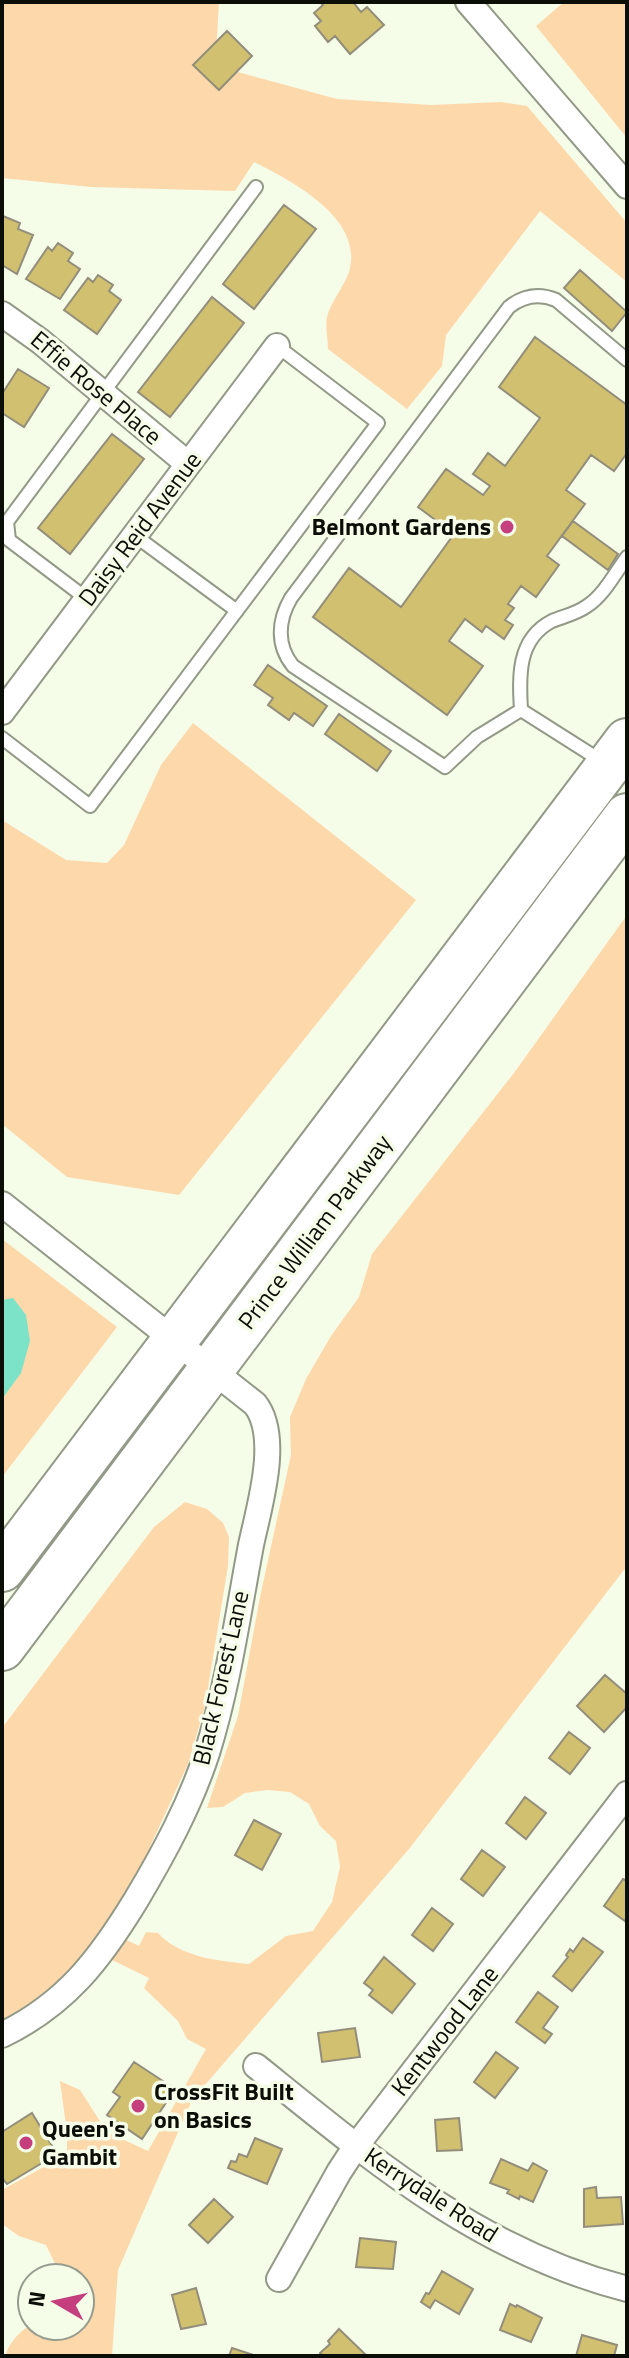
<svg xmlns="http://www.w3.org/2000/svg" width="629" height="2358" font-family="'Titillium Web',sans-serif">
<rect width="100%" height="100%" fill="#f5fce8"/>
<path fill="#fdd8ab" d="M 2,2 L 219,2 L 216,54 L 230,70 L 337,99 L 431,105 L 501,102 L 527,106 L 627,223 L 627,282 L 540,211 L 446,335 L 442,366 L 407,409 L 328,349 C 328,339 325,327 327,317 C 331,301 344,287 349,272 C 365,219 292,181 254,162 L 235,191 L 91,187 L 2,178 Z
M 564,2 L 627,2 L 627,138 L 536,26 Z
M 193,723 L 416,900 L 179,1195 L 67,1177 L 2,1124 L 2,820 L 66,860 L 107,863 L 124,845 L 161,765 Z
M 627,915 L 627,1566 L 409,1849 L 192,2100 L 118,2270 L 112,2356 L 6,2356 C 7,2345 22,2328 32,2325 L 80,2326 L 80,2278 L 62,2278 L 46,2245 L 19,2236 L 2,2224 L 2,2190 L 67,2154 L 67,2133 L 60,2081 L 80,2090 L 107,2132 L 148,2151 L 206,2049 L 187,2039 L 178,2021 L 144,1988 L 149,1978 L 112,1960 L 125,1939 L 139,1946 L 146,1932 L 158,1933 C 179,1957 219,1961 249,1964 L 286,1936 L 313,1931 L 332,1902 L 340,1867 L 336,1841 L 320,1826 L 309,1804 L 290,1792 L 267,1790 L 245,1793 L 223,1807 L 207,1808 L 238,1716 L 260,1597 L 291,1455 L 290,1417 L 306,1379 L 331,1336 L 359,1297 L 372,1254 L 514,1073 Z
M 2,1239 L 117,1327 L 2,1477 Z
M 185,1502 L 207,1509 L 223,1523 L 229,1537 L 228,1566 L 205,1706 L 188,1764 L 143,1862 L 103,1929 L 72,1968 L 40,2002 L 2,2022 L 2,1728 L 154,1527 Z"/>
<path fill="#7ce3c9" d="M 13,1298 L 26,1315 L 30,1341 L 21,1373 L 2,1399 L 2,1300 Z"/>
<path fill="#d1c06f" stroke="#928e7b" stroke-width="2" d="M 320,2 L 353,2 L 361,12 L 367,7 L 384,25 L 350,54 L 335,36 L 328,42 L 315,26 L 321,21 L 314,13 L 323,5 Z
M 227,31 L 252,56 L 219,90 L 193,65 Z
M 284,205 L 316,229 L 254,309 L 223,284 Z
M 3,216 L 20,223 L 18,229 L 33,235 L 17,274 L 2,265 Z
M 58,243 L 73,253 L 68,261 L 80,269 L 60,299 L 26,279 L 48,247 L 52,251 Z
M 580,270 L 627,312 L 612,331 L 564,288 Z
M 98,275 L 113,285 L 109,291 L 121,300 L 97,334 L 64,310 L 88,278 L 93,282 Z
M 212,297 L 244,323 L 170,417 L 138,392 Z
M 535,337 L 627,405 L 627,453 L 614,471 L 591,455 L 566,490 L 585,504 L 547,556 L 559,565 L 536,597 L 521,586 L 508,604 L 514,608 L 505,620 L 513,625 L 504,639 L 486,626 L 482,632 L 465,619 L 449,641 L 483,666 L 447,715 L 313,617 L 349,568 L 401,607 L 454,534 L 418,507 L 446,469 L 483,495 L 490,486 L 473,474 L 488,453 L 505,466 L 540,418 L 499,387 Z
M 18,369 L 49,388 L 24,427 L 2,413 L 2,394 Z
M 112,434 L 144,459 L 70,554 L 38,528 Z
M 573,521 L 618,554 L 608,570 L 562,536 Z
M 268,665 L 327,706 L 313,726 L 294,713 L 289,720 L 268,705 L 273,698 L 254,685 Z
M 339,714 L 391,751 L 377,771 L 325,734 Z
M 605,1675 L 627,1694 L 627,1707 L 604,1732 L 577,1706 Z
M 569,1732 L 590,1748 L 570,1774 L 549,1758 Z
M 525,1797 L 546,1813 L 526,1839 L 506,1823 Z
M 254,1820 L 281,1834 L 262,1870 L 235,1855 Z
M 482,1850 L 505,1867 L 483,1896 L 461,1879 Z
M 623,1879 L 627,1881 L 627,1918 L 625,1921 L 604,1906 Z
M 432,1908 L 453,1924 L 433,1951 L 412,1935 Z
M 583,1938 L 603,1952 L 572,1991 L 553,1976 L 568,1957 L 566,1955 L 570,1949 L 573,1952 Z
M 384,1957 L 415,1984 L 392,2013 L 369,1995 L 373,1990 L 364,1983 Z
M 538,1992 L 558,2007 L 543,2028 L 552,2034 L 545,2043 L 516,2022 Z
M 355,2028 L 360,2057 L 322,2062 L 318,2033 Z
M 496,2052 L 518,2068 L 495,2098 L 474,2082 Z
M 134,2062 L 175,2089 L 142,2139 L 107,2115 L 120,2097 L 113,2092 Z
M 32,2113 L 57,2154 L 7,2184 L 2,2178 L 2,2132 Z
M 459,2118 L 462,2150 L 437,2151 L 435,2120 Z
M 255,2138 L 282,2149 L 267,2184 L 228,2168 L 231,2161 L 236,2162 L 239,2154 L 247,2157 Z
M 501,2159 L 528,2171 L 533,2163 L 547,2171 L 533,2202 L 520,2196 L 519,2199 L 507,2193 L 509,2190 L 490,2183 Z
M 596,2187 L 597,2198 L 621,2197 L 623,2224 L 584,2227 L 584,2189 Z
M 214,2199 L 233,2217 L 208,2243 L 189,2225 Z
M 360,2238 L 396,2242 L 393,2269 L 356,2267 Z
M 442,2271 L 473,2289 L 459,2314 L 435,2300 L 430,2308 L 421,2302 L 426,2293 L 429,2294 Z
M 196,2288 L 206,2324 L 181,2329 L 172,2295 Z
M 510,2304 L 516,2307 L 517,2305 L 542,2318 L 531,2342 L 500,2330 Z
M 339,2329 L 367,2356 L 323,2356 L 320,2353 L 330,2344 L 328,2341 Z
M 582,2335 L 617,2345 L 614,2356 L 576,2356 Z
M 232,2348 L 257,2356 L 229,2356 Z"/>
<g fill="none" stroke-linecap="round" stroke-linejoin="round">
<g stroke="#929987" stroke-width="16">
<path id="lane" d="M 134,535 L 237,611
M 87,599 L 9,540 L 7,522 L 256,187
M 521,710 L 477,737 L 445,767 L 293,666 C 276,645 278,620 291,598 L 509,307 C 523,296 539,293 556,300 L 627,360
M 521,710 C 519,677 517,639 552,621 C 564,616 576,614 587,606 C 604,595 615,573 627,557
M 521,710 L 603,762
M 2,738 L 90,806 L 378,423 L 277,346"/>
</g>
<g stroke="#929987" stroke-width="28">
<path id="street" d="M 468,2 L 627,186
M 2,314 L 40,341 L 188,464
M 2,712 L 277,346
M 2,1204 L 255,1404 C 281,1437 259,1507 251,1545 C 238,1614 228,1686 207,1753 C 190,1805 164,1853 136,1900 C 100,1959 66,2004 2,2035
M 256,2066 C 373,2160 477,2250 627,2289
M 279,2279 L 339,2172 L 356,2146 L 627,1794"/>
</g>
<g stroke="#929987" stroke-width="48">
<path id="highway" d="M 2,1569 L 627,741
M 2,1648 L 627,816"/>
</g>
<use href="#lane" stroke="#fff" stroke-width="12"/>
<use href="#street" stroke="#fff" stroke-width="24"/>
<use href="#highway" stroke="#fff" stroke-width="44"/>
</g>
<g fill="#c53e7e" stroke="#f5fce8" stroke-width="3">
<circle cx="507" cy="527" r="8"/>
<circle cx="138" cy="2106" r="8"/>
<circle cx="26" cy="2143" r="8"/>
</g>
<g text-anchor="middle" stroke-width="7" stroke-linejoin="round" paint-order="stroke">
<g font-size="24" fill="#0b0e07" stroke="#f5fce8">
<text transform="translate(96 388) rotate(40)" y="8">Effie Rose Place</text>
<text transform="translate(140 529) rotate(-53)" y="8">Daisy Reid Avenue</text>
<text transform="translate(315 1232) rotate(-53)" y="8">Prince William Parkway</text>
<text transform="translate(221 1678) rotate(-77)" y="8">Black Forest Lane</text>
<text transform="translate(445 2031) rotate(-52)" y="8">Kentwood Lane</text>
<text transform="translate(431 2195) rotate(33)" y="8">Kerrydale Road</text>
</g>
<g font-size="24" font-weight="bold" fill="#0b0e07" stroke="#f5fce8" text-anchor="start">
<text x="491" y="535" text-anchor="end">Belmont Gardens</text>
<text x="154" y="2100">CrossFit Built<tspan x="154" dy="28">on Basics</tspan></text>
<text x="42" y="2137">Queen's<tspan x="42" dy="28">Gambit</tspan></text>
</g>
</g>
<rect width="629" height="2358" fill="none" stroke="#0b0e07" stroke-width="8"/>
<g transform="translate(56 2302) rotate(279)"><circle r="38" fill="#f5fce8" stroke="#979d8e" stroke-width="2"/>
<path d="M0-6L14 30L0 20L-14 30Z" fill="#c53e7e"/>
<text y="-12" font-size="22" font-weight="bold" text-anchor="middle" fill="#0b0e07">N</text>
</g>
</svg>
